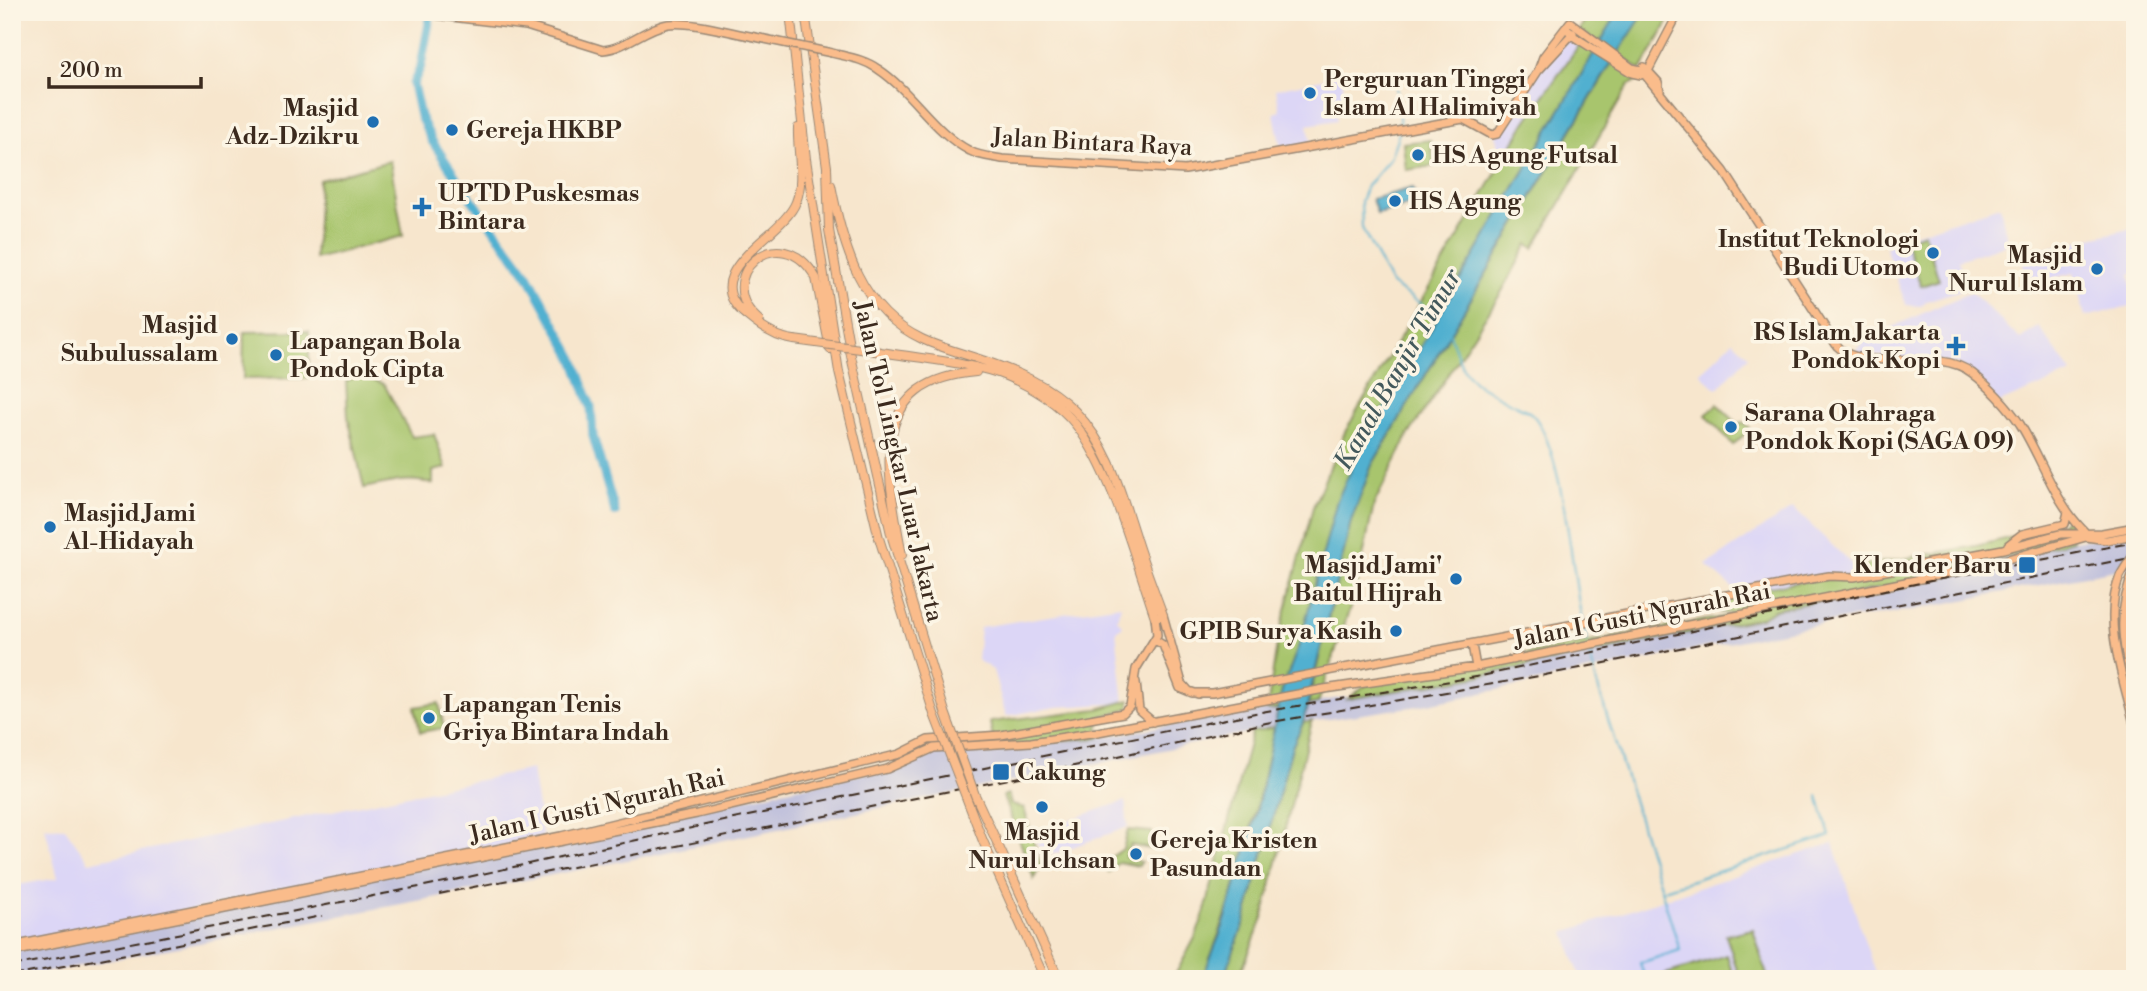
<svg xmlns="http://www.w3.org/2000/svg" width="2147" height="991" font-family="'Libre Bodoni',serif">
<rect width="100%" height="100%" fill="#fcf5e5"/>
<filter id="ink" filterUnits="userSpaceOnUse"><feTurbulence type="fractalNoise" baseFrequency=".0143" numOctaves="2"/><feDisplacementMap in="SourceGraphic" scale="14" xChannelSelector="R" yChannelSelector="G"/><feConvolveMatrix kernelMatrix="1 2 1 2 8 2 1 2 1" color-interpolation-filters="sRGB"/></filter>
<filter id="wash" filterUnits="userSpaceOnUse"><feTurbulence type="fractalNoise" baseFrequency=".00686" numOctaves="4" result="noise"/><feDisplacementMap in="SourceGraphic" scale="28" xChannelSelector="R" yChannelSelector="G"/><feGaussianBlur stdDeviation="1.57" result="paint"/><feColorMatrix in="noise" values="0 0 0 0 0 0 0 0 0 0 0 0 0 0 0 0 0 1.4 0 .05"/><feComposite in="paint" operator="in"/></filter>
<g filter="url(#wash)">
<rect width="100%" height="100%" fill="#f7e6cd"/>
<path fill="#dcd6f6" d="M 1571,34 L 1581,42 L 1525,123 L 1504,161 L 1495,135 L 1538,71 Z
M 1342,75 L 1346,112 L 1336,113 L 1337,120 L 1308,125 L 1311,144 L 1281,149 L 1274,113 L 1280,111 L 1276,89 Z
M 2000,206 L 2008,244 L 1958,260 L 1968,288 L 1926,301 L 1921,306 L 1906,305 L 1885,247 L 1907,236 Z
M 2135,228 L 2135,273 L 2130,275 L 2135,305 L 2085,317 L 2074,273 L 2028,284 L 2021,254 Z
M 1971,292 L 2020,339 L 2039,327 L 2072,373 L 1997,404 L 1957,364 L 1854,353 L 1865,339 Z
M 1733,341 L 1749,356 L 1717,389 L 1700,373 Z
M 1793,508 L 1855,567 L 1854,577 L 1740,594 L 1706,565 Z
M 1121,605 L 1117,619 L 1123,626 L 1116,631 L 1124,703 L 1056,707 L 1006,716 L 993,670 L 977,660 L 980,627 Z
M 532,769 L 543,839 L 12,946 L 12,886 L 58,878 L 45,827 L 65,828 L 89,862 Z
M 1125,801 L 1128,827 L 1042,858 L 1034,832 Z
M 1833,843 L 1877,979 L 1581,979 L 1565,932 Z"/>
<path fill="#c2c2dc" d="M 2135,535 L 2135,566 L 1913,610 L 1846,619 L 1418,706 L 1275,727 L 583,869 L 12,979 L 12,952 L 887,769 L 934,748 L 1010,746 L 1099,738 L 1190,721 L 1473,678 L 1761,618 L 1773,610 L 2072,541 Z"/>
<path fill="#a8c56d" stroke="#727846" stroke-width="2" d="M 1590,12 L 1674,12 L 1641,70 L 1579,30 Z
M 1581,42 L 1596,50 L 1362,446 L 1279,709 L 1267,710 L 1277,644 L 1313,507 L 1345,432 L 1525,123 Z
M 1613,61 L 1641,75 L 1640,79 L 1629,85 L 1534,248 L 1528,244 L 1501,293 L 1408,436 L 1374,504 L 1356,590 L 1318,703 L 1308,705 L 1351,521 L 1372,465 Z
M 1431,140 L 1434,166 L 1406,170 L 1403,143 Z
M 390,161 L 403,236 L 315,259 L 319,180 Z
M 1924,233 L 1939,280 L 1921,286 L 1905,240 Z
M 309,331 L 309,378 L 243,379 L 244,332 Z
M 359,375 L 384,384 L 412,437 L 434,434 L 446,468 L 433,471 L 433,484 C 409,476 388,483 364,488 L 348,417 L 346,381 Z
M 1717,404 L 1738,424 L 1742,422 L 1750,429 L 1733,445 L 1706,415 Z
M 2068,516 L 2084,531 L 2070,532 L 2072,541 L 1905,583 L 1773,610 L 1761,618 L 1464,679 L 1348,699 L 1365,685 L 1738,614 L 1719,612 L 1721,602 C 1763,584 1809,580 1854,577 L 1855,567 L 1976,546 L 2059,526 Z
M 1130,700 L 1130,708 L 1099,717 L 1098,732 L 1103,731 L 1099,738 L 1060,740 L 984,751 L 983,747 L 994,744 L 990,722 L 1098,709 Z
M 439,703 L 444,728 L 420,732 L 415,707 Z
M 1312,721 L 1263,918 L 1238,979 L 1223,979 L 1244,924 L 1292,747 L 1303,723 Z
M 1275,727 C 1256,813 1236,897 1202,979 L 1173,979 L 1196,936 L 1205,911 L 1252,732 Z
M 1008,794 L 1011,804 L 1024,808 L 1040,865 L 1034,879 L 1003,796 Z
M 1128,830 L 1152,832 L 1152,849 L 1130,845 L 1125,857 L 1141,862 L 1139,866 L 1119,862 L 1109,872 L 1104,862 L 1123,849 Z
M 1753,929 L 1768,979 L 1740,979 L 1726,935 Z
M 1727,955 L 1734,979 L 1664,979 L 1663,975 Z"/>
<path fill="#51b0d0" stroke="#466d77" stroke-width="2" d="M 1618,12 L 1645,12 L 1609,67 L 1372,465 L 1351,521 L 1303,723 L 1292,747 L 1244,924 L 1223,979 L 1202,979 L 1224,924 L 1255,818 L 1282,690 L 1300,642 L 1337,500 L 1362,446 Z
M 1413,188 L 1417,203 L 1377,214 L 1372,199 Z"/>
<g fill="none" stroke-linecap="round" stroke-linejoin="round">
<path stroke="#51b0d0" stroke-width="2" d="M 1396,87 L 1400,128
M 1399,133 L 1390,158 L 1367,186 L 1361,201 L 1362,228 L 1391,284 L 1440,317
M 1450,334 C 1466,382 1466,378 1509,402 C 1516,406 1527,409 1533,415 C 1563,449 1572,572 1582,621
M 1584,627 L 1587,642
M 1588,647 L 1597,684 L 1680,950 L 1640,963 L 1645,979
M 1661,890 L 1830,836 L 1818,796"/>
<path stroke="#51b0d0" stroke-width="9" d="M 431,12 L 421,66 L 413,84 L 420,116 L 432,141 L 462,186 L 528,275 L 574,359 L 591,407 L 593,436 L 615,512"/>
</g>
</g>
<g filter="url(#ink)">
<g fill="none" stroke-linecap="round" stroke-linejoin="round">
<g stroke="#998876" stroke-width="10">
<path id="major" d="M 410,12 L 526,26 L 603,50 C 626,48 645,28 668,24 C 691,21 731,33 755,37
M 1566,28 L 1576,38 L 1632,73 L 1641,75 L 1648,71
M 832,53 C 848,57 864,59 878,69 C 913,92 933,132 970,151 C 979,156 992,157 1002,159 L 1185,170 L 1463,119 L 1492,135 L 1497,134 L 1538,71 L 1543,57 L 1570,22 L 1632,68 L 1641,70 L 1644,67
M 1641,70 L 1724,171 L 1837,346 C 1865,375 1936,345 1972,373 C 1989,386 2008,406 2020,424 C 2042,459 2054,501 2084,531
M 1647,70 L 1658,82 L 1660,91
M 1538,71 L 1573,33
M 1648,71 L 1679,12
M 2008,545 L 2022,534 L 2065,524 L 2068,512
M 2135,569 C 2115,612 2123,650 2135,694
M 1155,640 L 1163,645 L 1180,688 L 1192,693 L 1212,693 L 1805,580 L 1829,576 L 1854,577 L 2003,549 L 2060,534 L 2102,533 L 2135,527
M 1472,645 L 1476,667
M 1136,682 L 1139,710 L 1153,722
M 12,946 L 561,836 L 900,754 L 928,740 L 1001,735 L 1123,713 L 1130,706 L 1136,669 L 1157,635 L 1155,617 L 1163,615 L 1182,683 L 1189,691 L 1198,694
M 12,952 L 697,814 L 887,769 L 934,748 L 1031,742 L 1098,732 L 1324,689 L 1476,667 L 1976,568 L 2086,537 L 2107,540 L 2135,535"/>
</g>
<g stroke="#998876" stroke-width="10">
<path id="highway" d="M 790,12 L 806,159 L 839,372 L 879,538 L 934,714
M 805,12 L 827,167 L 829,230 L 851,356 L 891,534 L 945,712
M 831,185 C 843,247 860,310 922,339 C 941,348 962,353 982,360 C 1016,371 1049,385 1075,411 C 1110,447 1121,493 1136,539 C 1144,565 1154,590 1163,615
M 759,320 C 709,279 780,214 816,278 L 830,349
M 794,340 C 776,338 760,327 747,316 C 692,272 783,237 796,202 C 805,180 797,151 798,128
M 875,351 C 914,358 971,362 1006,376 C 1031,386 1060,404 1076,425 C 1113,473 1135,559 1155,617
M 902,555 C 888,476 863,381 976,372
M 995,838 L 1059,979
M 983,841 L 1045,979"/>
</g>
<use href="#major" stroke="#fabc8b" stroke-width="7"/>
<use href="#highway" stroke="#fabc8b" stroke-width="8"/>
<path stroke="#3b2a1e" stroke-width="2" stroke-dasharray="10 5" stroke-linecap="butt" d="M 439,894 L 1074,766 L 1266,723 L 1545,675 L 2135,557
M 12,966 L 450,881 L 719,822 L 1255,713 L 1481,676 L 1894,588 L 2135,542
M 12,976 L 322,916"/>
<g stroke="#998876" stroke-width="10" stroke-linecap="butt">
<path id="major-bridge" d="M 755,37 L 832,53
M 2135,553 C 2130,560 2124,568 2120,576 C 2101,623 2125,682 2135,728"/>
</g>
<g stroke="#998876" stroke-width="10" stroke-linecap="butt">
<path id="highway-bridge" d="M 794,340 L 875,351
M 945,712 L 975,795 L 995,838
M 934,714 L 983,841"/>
</g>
<use href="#major-bridge" stroke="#fabc8b" stroke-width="7"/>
<use href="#highway-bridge" stroke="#fabc8b" stroke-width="8"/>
</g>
</g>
<g fill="#1f6fb2" stroke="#fcf5e5" stroke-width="2.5">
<circle cx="1310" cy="93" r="7"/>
<circle cx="373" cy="122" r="7"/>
<circle cx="452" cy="130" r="7"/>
<circle cx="1418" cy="155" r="7"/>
<circle cx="1395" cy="201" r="7"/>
<path d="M418.5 196.5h7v7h7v7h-7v7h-7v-7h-7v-7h7z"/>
<circle cx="1933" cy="253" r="7"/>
<circle cx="2097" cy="269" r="7"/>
<circle cx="232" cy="339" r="7"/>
<path d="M1952.5 335.5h7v7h7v7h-7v7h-7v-7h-7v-7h7z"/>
<circle cx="276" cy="355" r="7"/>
<circle cx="1731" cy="427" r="7"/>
<circle cx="50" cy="527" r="7"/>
<rect x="2018" y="556" width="18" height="18" rx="3.5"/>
<circle cx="1456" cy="579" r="7"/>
<circle cx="1396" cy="631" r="7"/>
<circle cx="429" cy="718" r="7"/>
<rect x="992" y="763" width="18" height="18" rx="3.5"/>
<circle cx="1042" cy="807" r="7"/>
<circle cx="1136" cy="854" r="7"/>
</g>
<g text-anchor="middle" stroke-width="7" stroke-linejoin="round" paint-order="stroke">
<g font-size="24" font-weight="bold" fill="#3b2a1e" stroke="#fcf5e5" text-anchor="start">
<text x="1324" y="87">Perguruan Tinggi<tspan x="1324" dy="28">Islam Al Halimiyah</tspan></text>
<text x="359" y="116" text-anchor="end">Masjid<tspan x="359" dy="28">Adz-Dzikru</tspan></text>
<text x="466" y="138">Gereja HKBP</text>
<text x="1432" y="163">HS Agung Futsal</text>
<text x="438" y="201">UPTD Puskesmas<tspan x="438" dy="28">Bintara</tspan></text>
<text x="1409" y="209">HS Agung</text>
<text x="1919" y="247" text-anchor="end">Institut Teknologi<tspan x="1919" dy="28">Budi Utomo</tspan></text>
<text x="2083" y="263" text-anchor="end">Masjid<tspan x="2083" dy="28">Nurul Islam</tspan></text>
<text x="218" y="333" text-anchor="end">Masjid<tspan x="218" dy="28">Subulussalam</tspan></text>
<text x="1940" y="340" text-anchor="end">RS Islam Jakarta<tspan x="1940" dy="28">Pondok Kopi</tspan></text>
<text x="290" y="349">Lapangan Bola<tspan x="290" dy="28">Pondok Cipta</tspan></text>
<text x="1745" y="421">Sarana Olahraga<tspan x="1745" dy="28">Pondok Kopi (SAGA 09)</tspan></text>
<text x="64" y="521">Masjid Jami<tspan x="64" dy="28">Al-Hidayah</tspan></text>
<text x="1442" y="573" text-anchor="end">Masjid Jami'<tspan x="1442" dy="28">Baitul Hijrah</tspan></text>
<text x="2011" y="573" text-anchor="end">Klender Baru</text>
<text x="1382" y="639" text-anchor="end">GPIB Surya Kasih</text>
<text x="443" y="712">Lapangan Tenis<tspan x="443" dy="28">Griya Bintara Indah</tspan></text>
<text x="1017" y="780">Cakung</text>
<text x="1042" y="840" text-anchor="middle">Masjid<tspan x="1042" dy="28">Nurul Ichsan</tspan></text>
<text x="1150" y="848">Gereja Kristen<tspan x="1150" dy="28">Pasundan</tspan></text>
</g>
<g font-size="24" fill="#3b2a1e" stroke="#fcf5e5">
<text transform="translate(1092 142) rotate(3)" y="8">Jalan Bintara Raya</text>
<text transform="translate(899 461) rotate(77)" y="8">Jalan Tol Lingkar Luar Jakarta</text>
<text transform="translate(1642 615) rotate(-11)" y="8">Jalan I Gusti Ngurah Rai</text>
<text transform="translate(597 806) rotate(-13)" y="8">Jalan I Gusti Ngurah Rai</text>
</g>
<g font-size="26" font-style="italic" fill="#43595c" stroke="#fcf5e5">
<text transform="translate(1397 369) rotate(-60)" y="9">Kanal Banjir Timur</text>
</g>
</g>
<rect width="2147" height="991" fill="none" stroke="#fcf5e5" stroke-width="42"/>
<path d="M49 77v10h152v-10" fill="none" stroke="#3b2a1e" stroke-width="3.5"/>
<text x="60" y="77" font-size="21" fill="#3b2a1e" stroke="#fcf5e5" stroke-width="5" paint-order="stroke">200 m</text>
</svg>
